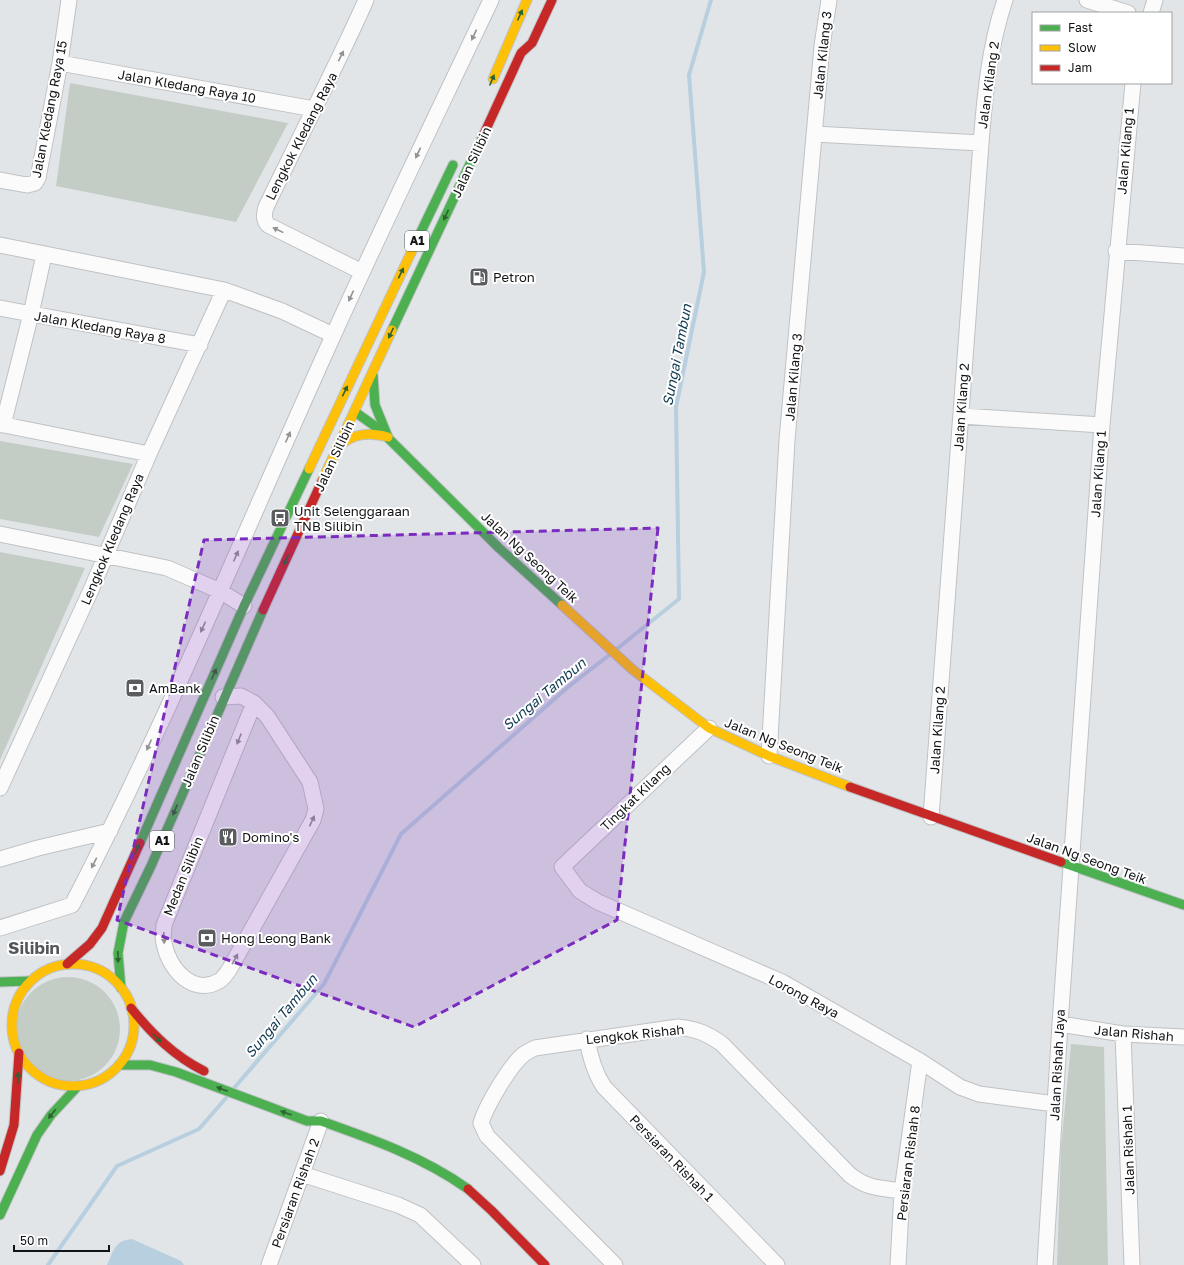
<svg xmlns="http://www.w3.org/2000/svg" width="1184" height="1265" font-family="'Golos Text',sans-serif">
<rect width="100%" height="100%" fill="#e2e5e8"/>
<path fill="#c3cdc6" d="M 70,83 L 288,123 L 236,222 L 56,186 Z
M 0,441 L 133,464 L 99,537 L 0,519 Z
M 0,552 L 85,568 L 0,760 Z
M16 1029a52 52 0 1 1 104 0a52 52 0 1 1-104 0Z
M 1071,1044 L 1104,1047 L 1108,1265 L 1057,1265 L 1061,1147 Z"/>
<path fill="#b7cfde" d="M 132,1239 L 181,1261 L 184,1265 L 107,1265 C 114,1250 114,1241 132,1239 Z"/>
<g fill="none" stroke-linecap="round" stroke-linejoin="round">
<path stroke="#b7cfde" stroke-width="4" d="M 618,648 L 679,599 L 676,407 L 704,272 L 689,75 L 711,0
M 234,1088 L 324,984 L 401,834 L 568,687 L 608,656
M 48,1265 L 117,1166 L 199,1129 L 226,1098"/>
<g stroke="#bfc2c4" stroke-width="17">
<path id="street" d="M 1087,0 L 1128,13
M 1151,13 L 1155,0
M 60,63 L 314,109
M 814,134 L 981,143
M 0,180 L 27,185 L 35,183 L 38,178 L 60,63 L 69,0
M 0,245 L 224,290 L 282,311 L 333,335
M 1116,251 L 1184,256
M 362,272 L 268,225 C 263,219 264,214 266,207 C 299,138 335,70 366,0
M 0,308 L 200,345
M 961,416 L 1102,425
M 0,424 L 149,454
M 3,425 L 31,314 L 44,255
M 0,534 L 167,568 L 220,591 L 244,606
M 223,697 L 241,696 L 254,703 L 267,716 L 310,782 L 316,809 L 313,820 L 229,970 C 226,974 223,979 219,981 C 192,997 168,967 164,943 C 162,938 164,931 164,925 L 254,703
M 709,728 L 562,867 L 580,891 L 598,902 L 782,982 L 920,1061 L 960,1087 L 979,1094 L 1055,1104
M 769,756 L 787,440 L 822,46 L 829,0
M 0,788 L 91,590 L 149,454 L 224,290
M 931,817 L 981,143 C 985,95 989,47 1005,0
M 0,859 L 38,848 L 110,831
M 0,928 L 72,905 C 168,720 247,526 333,336 C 384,223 438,112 491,0
M 1060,1024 L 1123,1034 L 1184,1037
M 1123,1034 L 1132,1265
M 587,1039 C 590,1057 594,1072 604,1087 L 777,1265
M 302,1174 L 398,1205 L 420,1215 L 473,1265
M 269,1265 L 321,1121
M 615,1265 L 487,1136 L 481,1123 C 486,1106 510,1065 524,1054 C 527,1052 531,1050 535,1048 L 678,1027 C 696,1029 707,1033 722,1044 L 850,1175 C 868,1189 881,1188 902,1191
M 898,1265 L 902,1191 L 920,1061
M 1045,1265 L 1060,1024 L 1102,425 L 1133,83"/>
</g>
<g stroke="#bfc2c4" stroke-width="11">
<path id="fast" d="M 417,240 L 453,165
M 392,330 L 483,136
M 373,375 L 375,405 L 388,437
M 355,412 L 379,429 L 499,548 L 562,605
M 140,843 L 244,606 L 309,469
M 1061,862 L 1184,905
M 0,982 L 30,981
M 121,988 L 118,953 L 124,922 L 151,866 L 263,610
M 119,1065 L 150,1065 L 176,1072 L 307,1121 L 321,1121 C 372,1139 423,1157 468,1189
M 0,1215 L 37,1135 L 51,1115 L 78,1086"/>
</g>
<g stroke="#bfc2c4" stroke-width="11">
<path id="slow" d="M 493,79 L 527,0
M 338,447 C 353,433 369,432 388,437
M 309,469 L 417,240
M 322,481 L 392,330
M 562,605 L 633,670 L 709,728 L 769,756 L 850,787
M12 1025a61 61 0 1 1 122 0a61 61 0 1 1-122 0Z"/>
</g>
<g stroke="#bfc2c4" stroke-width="11">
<path id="jam" d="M 483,136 L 521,53 L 532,43 L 552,0
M 263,610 L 322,481
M 850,787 L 1061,862
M 67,964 L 90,944 L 102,928 L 140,843
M 131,1008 C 152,1034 174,1056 204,1071
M 0,1171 L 14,1125 L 19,1053
M 468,1189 L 492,1211 L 545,1265"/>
</g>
<use href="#street" stroke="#fbfbfc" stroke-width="15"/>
<use href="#fast" stroke="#4caf50" stroke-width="9"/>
<use href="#slow" stroke="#ffc107" stroke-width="9"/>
<use href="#jam" stroke="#c62828" stroke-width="9"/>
</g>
<defs><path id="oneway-solid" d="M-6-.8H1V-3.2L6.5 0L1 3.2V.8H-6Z"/></defs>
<g fill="#2f6132">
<use href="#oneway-solid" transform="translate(520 15) rotate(-66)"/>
<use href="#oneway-solid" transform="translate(492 80) rotate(-67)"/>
<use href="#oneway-solid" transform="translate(446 215) rotate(115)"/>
<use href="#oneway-solid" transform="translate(401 273) rotate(-64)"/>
<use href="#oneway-solid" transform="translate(391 333) rotate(115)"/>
<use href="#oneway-solid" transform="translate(345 391) rotate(-64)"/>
<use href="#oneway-solid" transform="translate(286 560) rotate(115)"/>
<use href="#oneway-solid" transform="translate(214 674) rotate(-66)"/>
<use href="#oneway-solid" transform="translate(175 810) rotate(113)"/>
<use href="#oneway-solid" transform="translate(137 849) rotate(-66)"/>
<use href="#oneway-solid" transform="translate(118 957) rotate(89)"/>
<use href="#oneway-solid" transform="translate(157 1038) rotate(46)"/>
<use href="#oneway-solid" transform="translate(18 1078) rotate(-87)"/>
<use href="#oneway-solid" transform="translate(222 1089) rotate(-159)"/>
<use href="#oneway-solid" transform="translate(286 1113) rotate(-160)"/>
<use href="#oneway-solid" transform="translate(52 1114) rotate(128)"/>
</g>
<g fill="#929394">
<use href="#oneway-solid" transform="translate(474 35) rotate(115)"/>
<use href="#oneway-solid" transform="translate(341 56) rotate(-64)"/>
<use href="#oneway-solid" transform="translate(418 153) rotate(115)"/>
<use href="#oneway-solid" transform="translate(278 230) rotate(-154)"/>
<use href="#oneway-solid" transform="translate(351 296) rotate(115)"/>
<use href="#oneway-solid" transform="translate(288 437) rotate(-66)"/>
<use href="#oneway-solid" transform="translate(236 556) rotate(-66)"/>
<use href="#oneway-solid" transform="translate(203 627) rotate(115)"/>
<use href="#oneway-solid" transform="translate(239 739) rotate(112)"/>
<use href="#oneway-solid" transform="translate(149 745) rotate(114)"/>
<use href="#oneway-solid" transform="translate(312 821) rotate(-65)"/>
<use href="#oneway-solid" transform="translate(94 863) rotate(117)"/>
<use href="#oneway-solid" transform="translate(164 938) rotate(88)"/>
<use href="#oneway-solid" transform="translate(235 959) rotate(-61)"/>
</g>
<path fill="#7b2cbf" fill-opacity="0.2" stroke="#7b2cbf" stroke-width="3" stroke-dasharray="8 5" stroke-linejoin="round" d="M 658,528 L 617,920 L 414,1027 L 117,920 L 204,540 Z"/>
<defs>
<g id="fuel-square" transform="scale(1)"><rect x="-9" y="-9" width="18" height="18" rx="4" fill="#5b5c5f" stroke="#fff"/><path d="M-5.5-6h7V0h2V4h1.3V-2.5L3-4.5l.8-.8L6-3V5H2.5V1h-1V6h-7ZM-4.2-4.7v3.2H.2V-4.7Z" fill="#fff"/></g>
<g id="bus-square" transform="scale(1)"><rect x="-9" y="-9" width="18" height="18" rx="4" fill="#5b5c5f" stroke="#fff"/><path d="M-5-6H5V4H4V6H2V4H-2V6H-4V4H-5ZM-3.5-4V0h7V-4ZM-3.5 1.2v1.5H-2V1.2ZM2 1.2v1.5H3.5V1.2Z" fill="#fff"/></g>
<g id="bank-square" transform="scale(1)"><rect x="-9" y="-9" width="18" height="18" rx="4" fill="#5b5c5f" stroke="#fff"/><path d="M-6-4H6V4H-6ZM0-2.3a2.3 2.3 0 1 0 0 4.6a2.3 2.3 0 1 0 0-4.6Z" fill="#fff"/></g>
<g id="restaurant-square" transform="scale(1)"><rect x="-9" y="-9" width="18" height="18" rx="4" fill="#5b5c5f" stroke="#fff"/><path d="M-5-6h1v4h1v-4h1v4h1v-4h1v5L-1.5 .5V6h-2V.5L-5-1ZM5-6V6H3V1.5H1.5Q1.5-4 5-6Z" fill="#fff"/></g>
</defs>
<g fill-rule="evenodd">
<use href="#fuel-square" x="479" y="277"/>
<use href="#bus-square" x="280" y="518"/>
<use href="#bank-square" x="135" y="688"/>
<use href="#restaurant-square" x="228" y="837"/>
<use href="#bank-square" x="207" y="938"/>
</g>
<g text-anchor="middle" stroke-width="4" stroke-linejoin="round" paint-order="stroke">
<g fill="#fff" stroke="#595a5b" stroke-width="1">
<rect x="405" y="231" width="24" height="20" rx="3"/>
<rect x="150" y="831" width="24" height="20" rx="3"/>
</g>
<g font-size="12" font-weight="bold" fill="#121315">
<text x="417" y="245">A1</text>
<text x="162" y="845">A1</text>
</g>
<g font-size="13" fill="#121315" stroke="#fff">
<text transform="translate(822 55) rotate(-84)" y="5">Jalan Kilang 3</text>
<text transform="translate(988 85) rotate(-82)" y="5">Jalan Kilang 2</text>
<text transform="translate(187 86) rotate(10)" y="5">Jalan Kledang Raya 10</text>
<text transform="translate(49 109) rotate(-79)" y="5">Jalan Kledang Raya 15</text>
<text transform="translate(301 136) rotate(-63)" y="5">Lengkok Kledang Raya</text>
<text transform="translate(1125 151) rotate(-85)" y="5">Jalan Kilang 1</text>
<text transform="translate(471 162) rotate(-65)" y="5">Jalan Silibin</text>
<text transform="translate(100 327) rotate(10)" y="5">Jalan Kledang Raya 8</text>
<text transform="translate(793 377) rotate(-85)" y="5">Jalan Kilang 3</text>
<text transform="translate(961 407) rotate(-86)" y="5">Jalan Kilang 2</text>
<text transform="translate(334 456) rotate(-65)" y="5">Jalan Silibin</text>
<text transform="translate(1098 474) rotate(-86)" y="5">Jalan Kilang 1</text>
<text transform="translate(112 539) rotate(-67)" y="5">Lengkok Kledang Raya</text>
<text transform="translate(530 557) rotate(43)" y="5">Jalan Ng Seong Teik</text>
<text transform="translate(937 730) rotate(-86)" y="5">Jalan Kilang 2</text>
<text transform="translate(784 745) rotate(22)" y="5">Jalan Ng Seong Teik</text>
<text transform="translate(200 751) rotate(-67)" y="5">Jalan Silibin</text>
<text transform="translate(635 797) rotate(-44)" y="5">Tingkat Kilang</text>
<text transform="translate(1087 858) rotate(20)" y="5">Jalan Ng Seong Teik</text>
<text transform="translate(183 876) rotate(-68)" y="5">Medan Silibin</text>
<text transform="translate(804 996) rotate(28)" y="5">Lorong Raya</text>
<text transform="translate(1134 1033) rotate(5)" y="5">Jalan Rishah</text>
<text transform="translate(635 1034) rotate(-6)" y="5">Lengkok Rishah</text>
<text transform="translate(1057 1065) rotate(-87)" y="5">Jalan Rishah Jaya</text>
<text transform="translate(1128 1150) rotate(-92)" y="5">Jalan Rishah 1</text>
<text transform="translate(672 1158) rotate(46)" y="5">Persiaran Rishah 1</text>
<text transform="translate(908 1163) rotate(-83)" y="5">Persiaran Rishah 8</text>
<text transform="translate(295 1193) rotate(-70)" y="5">Persiaran Rishah 2</text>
</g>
<g font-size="13" fill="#121315" stroke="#fff" text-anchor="start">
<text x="493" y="282">Petron</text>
<text x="294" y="516">Unit Selenggaraan<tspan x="294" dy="15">TNB Silibin</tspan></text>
<text x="149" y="693">AmBank</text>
<text x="242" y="842">Domino's</text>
<text x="221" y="943">Hong Leong Bank</text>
</g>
<g font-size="14" font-style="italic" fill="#103a51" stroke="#fff">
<text transform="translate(677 355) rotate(-79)" y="5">Sungai Tambun</text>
<text transform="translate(544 694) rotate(-40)" y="5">Sungai Tambun</text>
<text transform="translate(281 1016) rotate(-50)" y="5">Sungai Tambun</text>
</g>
<g font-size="17" font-weight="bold" fill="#53575b" stroke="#fff">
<text x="34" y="954">Silibin</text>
</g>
</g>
<rect x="1032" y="12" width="140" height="72" fill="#ffffff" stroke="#a0a1a1"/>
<rect x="1040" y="25" width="20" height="6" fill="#4caf50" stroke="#a0a1a1"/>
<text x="1068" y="32" font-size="12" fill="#121315">Fast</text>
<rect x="1040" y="45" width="20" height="6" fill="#ffc107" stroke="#a0a1a1"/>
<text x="1068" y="52" font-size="12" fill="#121315">Slow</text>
<rect x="1040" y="65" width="20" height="6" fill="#c62828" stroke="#a0a1a1"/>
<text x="1068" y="72" font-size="12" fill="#121315">Jam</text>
<path d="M14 1245v6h95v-6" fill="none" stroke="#121315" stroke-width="2"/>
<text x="20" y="1245" font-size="12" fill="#121315" stroke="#ffffff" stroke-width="3" paint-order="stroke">50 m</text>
</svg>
